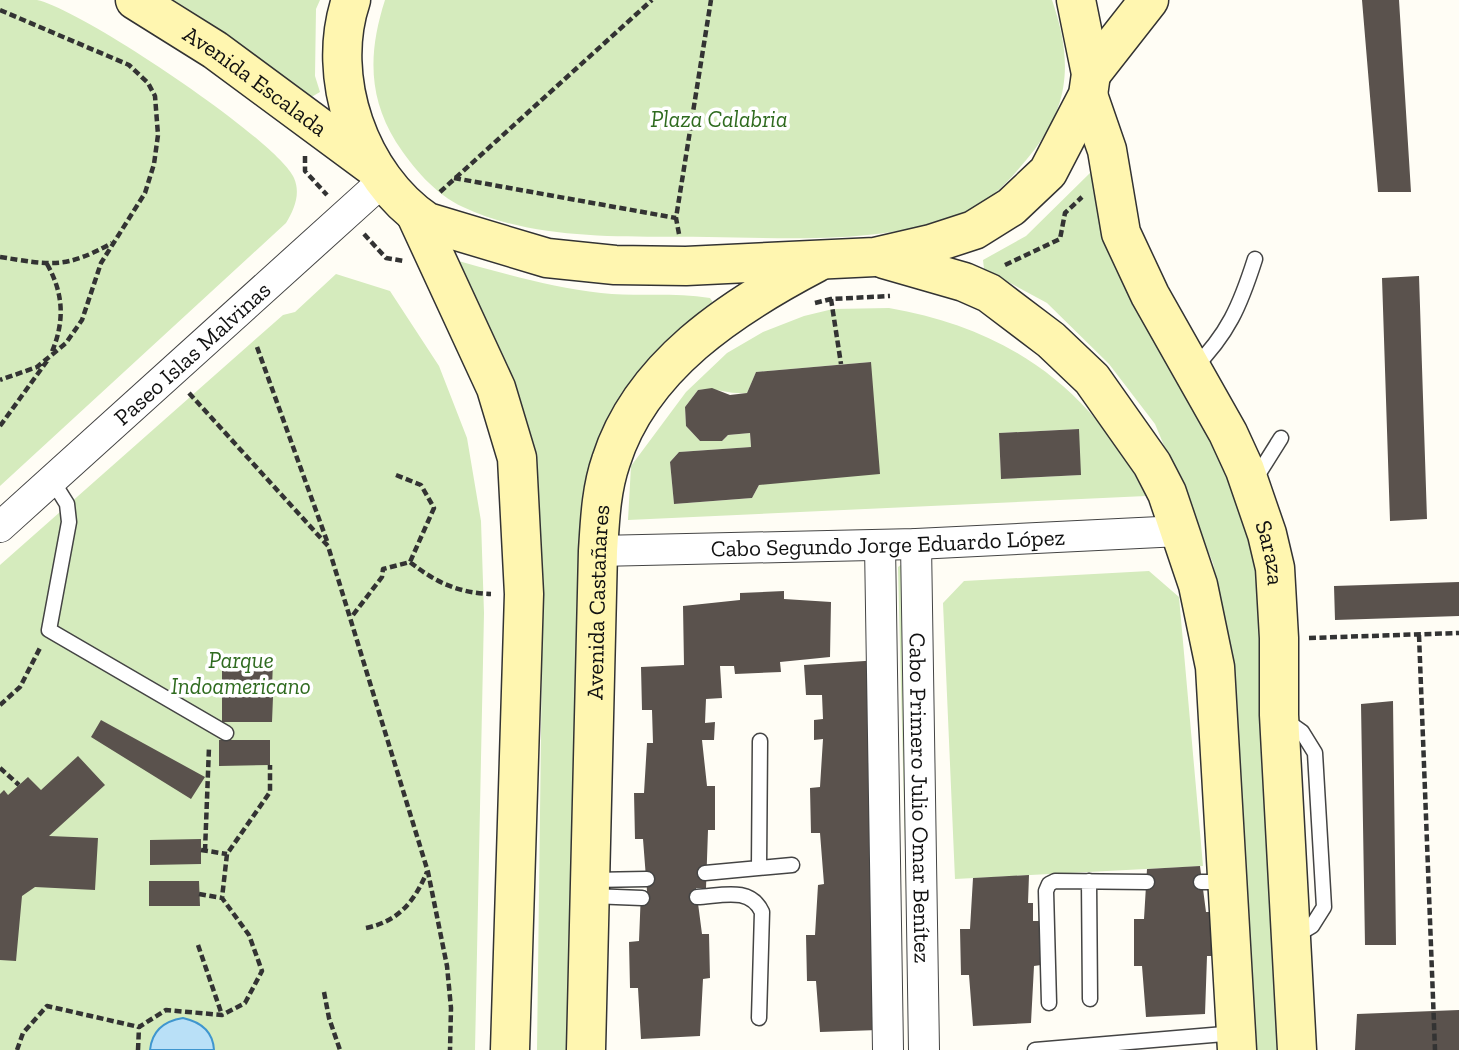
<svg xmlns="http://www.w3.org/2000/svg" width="1459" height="1050" font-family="'Zilla Slab',serif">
<rect width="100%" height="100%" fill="#fffdf5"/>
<path fill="#d5ebbd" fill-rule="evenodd" d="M 0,0 C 12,0 26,0 37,0 C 81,9 277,140 294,178 C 301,194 294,210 286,223 L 0,486 Z
M 172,0 L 320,0 L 316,9 L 315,76 L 320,92 L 308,99 Z
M 385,0 L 1052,0 C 1071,55 1072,101 1035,149 C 1016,173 994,200 965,212 C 885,245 793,238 708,237 C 629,236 537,242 463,207 C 435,194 413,168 396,142 C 367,95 369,50 385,0 Z
M 1090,173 L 1095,176 L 1220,444 L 1257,561 L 1289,1050 L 1251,1050 L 1230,646 L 1213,563 L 1155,424 L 1109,364 L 1047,303 L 984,269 L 983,260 L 1026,236 Z
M 448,258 C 498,272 549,287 601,293 C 637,297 674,292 710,298 L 714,304 L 617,416 L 578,1050 L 537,1050 L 543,576 L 537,488 Z
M 336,274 L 390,291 L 439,366 L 467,438 L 481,521 L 484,613 L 475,1050 L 0,1050 L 0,565 L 283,315 L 295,312 Z
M 889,308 C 1007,328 1092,388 1146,496 L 628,520 L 631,466 L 686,392 L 727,353 L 763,332 L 804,316 L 833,309 ZM 871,362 L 759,485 L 752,498 L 674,504 L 670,462 L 679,452 L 751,447 L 750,433 L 728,435 L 722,441 L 700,441 L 686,426 L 685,407 L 698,390 C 716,387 729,395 747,393 L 756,372 ZM 1078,429 L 1080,475 L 1001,479 L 999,433 Z
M 902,564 L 910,1050 L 898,567 Z
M 1149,571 L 1179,597 L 1203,866 L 955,879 L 943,603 L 964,581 Z"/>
<path fill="#b9e0f7" stroke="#3f96cf" stroke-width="2" d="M 183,1018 C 201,1022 213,1031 214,1050 L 150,1050 C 152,1030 164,1021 183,1018 Z"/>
<path fill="#5a524d" d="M 1362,0 L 1399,0 L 1411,192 L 1378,192 Z
M 1419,276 L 1427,519 L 1390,521 L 1382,278 Z
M 871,362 L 880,474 L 759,485 L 752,498 L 674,504 L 670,462 L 679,452 L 751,447 L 750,433 L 728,435 L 722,441 L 700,441 L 686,426 L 685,407 L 698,390 L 712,388 L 730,395 L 747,393 L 756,372 Z
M 1079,429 L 1081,475 L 1001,479 L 999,433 Z
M 1459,582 L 1459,616 L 1335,620 L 1334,586 Z
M 784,591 L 784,599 L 831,602 L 830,657 L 780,662 L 781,672 L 735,674 L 734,666 L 720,666 L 722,698 L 706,699 L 705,723 L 715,722 L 714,740 L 702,740 L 707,786 L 715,786 L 715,830 L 708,830 L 706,888 L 696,888 L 702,934 L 709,934 L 710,978 L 703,979 L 700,1036 L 641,1039 L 638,988 L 630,988 L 629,942 L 639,941 L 641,891 L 647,891 L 643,839 L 635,839 L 634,793 L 644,793 L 647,743 L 653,743 L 652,710 L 642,710 L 641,667 L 684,665 L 683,606 L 740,600 L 740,593 Z
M 880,660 L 878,1030 L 820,1032 L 816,981 L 807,981 L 806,935 L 815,935 L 818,885 L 824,884 L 820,833 L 811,833 L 810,788 L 820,787 L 823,739 L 814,740 L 814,720 L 823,719 L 822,695 L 806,695 L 804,665 Z
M 222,662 L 273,662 L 272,687 L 222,687 Z
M 222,697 L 273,697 L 272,722 L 222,722 Z
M 1393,701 L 1396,945 L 1365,945 L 1361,704 Z
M 101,720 L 205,777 L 191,799 L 91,737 Z
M 219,740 L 270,740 L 270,765 L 219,766 Z
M 78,756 L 105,785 L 49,836 L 98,838 L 95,890 L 35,887 L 22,896 L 16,961 L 0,960 L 0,794 L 4,790 L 8,795 L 28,777 L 41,790 Z
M 201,839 L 201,864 L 150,865 L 150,840 Z
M 1200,866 L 1206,912 L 1214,912 L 1214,956 L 1207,956 L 1205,1014 L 1146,1017 L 1142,966 L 1134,966 L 1134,919 L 1144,919 L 1147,869 Z
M 1029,875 L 1028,903 L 1033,903 L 1033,921 L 1040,921 L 1041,965 L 1034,966 L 1031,1023 L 973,1026 L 969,975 L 961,975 L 960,929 L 970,929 L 973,878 Z
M 149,881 L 199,881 L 200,906 L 149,906 Z
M 1459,1010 L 1459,1050 L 1355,1050 L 1357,1014 Z"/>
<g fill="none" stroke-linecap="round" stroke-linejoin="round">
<g stroke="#444" stroke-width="17">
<path id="lane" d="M 1193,369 C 1228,334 1240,306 1255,259
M 52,480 L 67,504 L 69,522 L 49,630 L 226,733
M 1254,481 L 1281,438
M 1285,720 L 1302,732 L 1315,753 L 1324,907 L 1312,926 L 1295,936
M 759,868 L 760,741
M 705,873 L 792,865
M 592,880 L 647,879
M 1089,881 L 1090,999
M 1201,882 L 1226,882
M 591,896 L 642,898
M 697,897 C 721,896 750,886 762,912 L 759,1018
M 1049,1003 L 1046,891 L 1049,884 L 1055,881 L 1147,882
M 1035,1050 L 1236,1033"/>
</g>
<g stroke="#444" stroke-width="32">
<g id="street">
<path id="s1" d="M 0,527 L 384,180"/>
<path id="s2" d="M 916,544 L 924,1050"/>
<path d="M 880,545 L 888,1050"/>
<path id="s3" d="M 598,551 L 916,544 L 1180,531"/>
</g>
</g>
<g stroke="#333" stroke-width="41">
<g id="secondary">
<path id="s4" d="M 135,0 L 215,50 L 372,166"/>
<path d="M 351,0 C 325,77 359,176 427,222 L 547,258 L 615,265 L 686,266 L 875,257 L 931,244 L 974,230 L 1011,207 L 1048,172 L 1088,95 L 1091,74 L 1076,0"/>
<path d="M 1091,74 L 1149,0"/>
<path id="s5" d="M 1088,95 L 1107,150 L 1121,233 L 1150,295 L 1228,433 L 1245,470 L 1267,534 L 1275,568 L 1279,638 L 1279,715 L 1297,1050"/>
<path d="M 416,215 L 496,388 L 517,458 L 524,594 L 510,1050"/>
<path d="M 884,259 L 964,282 L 989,293 L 1051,340 L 1092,379 L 1152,464 L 1167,493 L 1198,585 L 1215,667 L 1237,1050"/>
<path id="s6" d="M 586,1050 L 598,551 C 600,520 601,490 611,461 C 641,366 732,307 816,263"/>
</g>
</g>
<path stroke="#333" stroke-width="4.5" stroke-dasharray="7 3.5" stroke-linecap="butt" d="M 0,10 L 129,65 L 148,83 L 155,96 L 158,135 L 154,164 L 145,193 L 101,263 L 82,320 L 66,343 L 37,367 L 0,380
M 305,156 L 305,171 L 327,195
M 454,178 L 676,218
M 440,192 L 652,0
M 364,234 L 386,258 L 404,261
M 679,234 L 676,218 L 711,0
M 0,257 C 52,265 65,269 112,243
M 47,264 C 64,294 65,322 51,354
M 1005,265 L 1060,239 L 1065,213 L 1082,197
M 831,299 L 841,364
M 815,303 L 831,299 L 890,296
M 257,347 L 327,541
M 189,393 L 328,546 L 428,872 L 447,966 L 451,1008 L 450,1050
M 0,426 L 47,361
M 396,475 L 421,485 L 434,508 L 410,562
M 353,615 L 382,577 L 383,569 L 410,562 C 435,582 458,593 491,594
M 1419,635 L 1435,1050
M 1309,638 L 1459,633
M 0,705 L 20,687 L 41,646
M 0,768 L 19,785
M 201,850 L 227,854
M 205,851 L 209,747
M 199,894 L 222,898
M 366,928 C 399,921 414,902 427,872
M 198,945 L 222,1015
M 324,992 L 329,1018 L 340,1050
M 17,1050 L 23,1033 L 47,1006 L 139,1027 L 166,1010 L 222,1015 L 245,1003 L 262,971 L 249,935 L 222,898 L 227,854 L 270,792 L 270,765
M 138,1050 L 139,1027"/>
<use href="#lane" stroke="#fff" stroke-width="14"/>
<use href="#street" stroke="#fff" stroke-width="30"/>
<use href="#secondary" stroke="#fff6b0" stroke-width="38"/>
</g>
<g text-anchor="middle" stroke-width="7" stroke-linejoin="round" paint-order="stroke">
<g font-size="23" fill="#111" stroke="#fff">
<text dy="8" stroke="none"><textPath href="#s4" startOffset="145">Avenida Escalada</textPath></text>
<text dy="8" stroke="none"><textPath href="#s1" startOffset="259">Paseo Islas Malvinas</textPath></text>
<text dy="8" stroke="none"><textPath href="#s3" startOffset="290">Cabo Segundo Jorge Eduardo López</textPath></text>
<text dy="8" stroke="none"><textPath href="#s5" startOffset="497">Saraza</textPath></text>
<text dy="8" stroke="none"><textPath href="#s6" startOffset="448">Avenida Castañares</textPath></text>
<text dy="8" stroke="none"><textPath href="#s2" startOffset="254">Cabo Primero Julio Omar Benítez</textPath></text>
</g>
<g font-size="23" font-style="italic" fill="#2f6b1f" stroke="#fff">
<text x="719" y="127">Plaza Calabria</text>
<text x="241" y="668">Parque<tspan x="241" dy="26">Indoamericano</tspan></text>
</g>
</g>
</svg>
